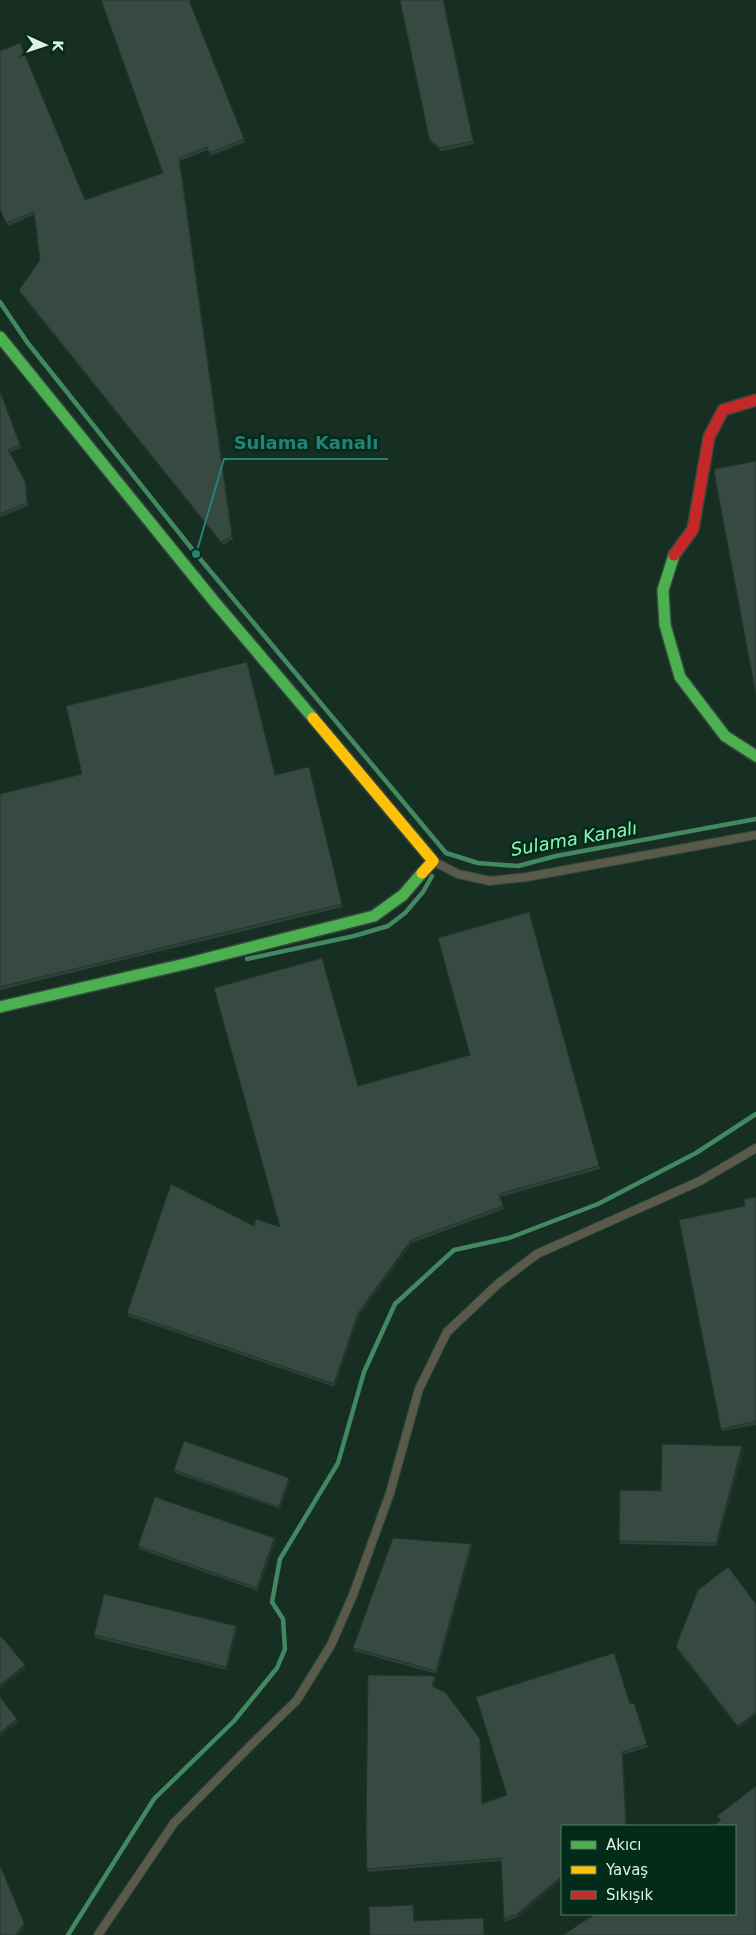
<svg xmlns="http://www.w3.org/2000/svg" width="756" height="1935" font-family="'DejaVu Sans',sans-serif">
<rect width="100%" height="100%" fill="#172e22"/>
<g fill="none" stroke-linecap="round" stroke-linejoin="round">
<path stroke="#428861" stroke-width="4.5" d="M 0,302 L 27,342 L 196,554 L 446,853 L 478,863 L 518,866 L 556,856 L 756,819
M 247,959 L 354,936 L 388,926 L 405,913 L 423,892 L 432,876
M 68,1935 L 154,1799 L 234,1721 L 277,1668 L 285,1649 L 283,1619 L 272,1602 L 280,1559 L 338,1463 L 364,1372 L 395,1304 L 454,1250 L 509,1238 L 598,1204 L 696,1153 L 756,1114"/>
<g stroke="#34483d" stroke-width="10">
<path id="lane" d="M 435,862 L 458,874 L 490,881 L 527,877 L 756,835
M 98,1935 L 174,1823 L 251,1745 L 297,1700 L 331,1645 L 353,1595 L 390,1493 L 419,1389 L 447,1332 L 499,1283 L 537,1254 L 700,1181 L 756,1148"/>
</g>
<g stroke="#34483d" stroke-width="14">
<path id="fast" d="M 0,337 L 213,600 L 313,718
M 674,555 L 663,590 L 665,625 L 680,677 L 725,736 L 756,756
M 0,1007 L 185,964 L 374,916 L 403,895 L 422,873"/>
</g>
<g stroke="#34483d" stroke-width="14">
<path id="slow" d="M 313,718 L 433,861 L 422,873"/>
</g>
<g stroke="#34483d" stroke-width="14">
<path id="jam" d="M 674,555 L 693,529 L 709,437 L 723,410 L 756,400"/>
</g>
<use href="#lane" stroke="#595a49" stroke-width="8"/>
<use href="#fast" stroke="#4caf50" stroke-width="11"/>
<use href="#slow" stroke="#ffc107" stroke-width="11"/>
<use href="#jam" stroke="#c62828" stroke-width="11"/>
</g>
<path fill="#2e4039" d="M 189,0 L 245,142 L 210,156 L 208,150 L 180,161 L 233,539 L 223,545 L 20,293 L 19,290 L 40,260 L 34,215 L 8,226 L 0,210 L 85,200 L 163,173 Z
M 400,0 L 444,0 L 474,144 L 442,151 L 430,141 Z
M 0,391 L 21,448 L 10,452 L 26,484 L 28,506 L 0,517 Z
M 309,767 L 343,907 L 0,990 L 0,794 L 275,775 Z
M 529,912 L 600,1169 L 500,1197 L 504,1209 L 412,1243 L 359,1316 L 335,1387 L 128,1316 L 127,1313 L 254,1226 L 280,1227 L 358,1086 L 470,1055 Z
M 756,1197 L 756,1425 L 722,1431 L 721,1429 L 745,1206 Z
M 744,1449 L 717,1546 L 620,1544 L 619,1541 Z
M 174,1470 L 290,1481 L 280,1509 L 175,1473 Z
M 276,1541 L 258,1591 L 139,1549 L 138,1546 Z
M 471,1544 L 472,1547 L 437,1674 L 354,1651 L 353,1648 Z
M 698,1590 L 739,1729 L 677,1649 L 676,1646 Z
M 236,1626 L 237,1629 L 227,1670 L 95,1638 L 94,1635 Z
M 435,1676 L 436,1679 L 434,1687 L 481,1742 L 482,1803 L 507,1795 L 630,1704 L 634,1703 L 648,1747 L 623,1755 L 627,1826 L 562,1826 L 518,1917 L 505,1922 L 504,1919 L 501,1861 L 368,1872 L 367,1869 Z"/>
<path fill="#26342e" d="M 443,0 L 444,0 L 474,144 L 473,141 Z
M 179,158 L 180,161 L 233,539 L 232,536 Z
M 411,1240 L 412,1243 L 359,1316 L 335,1387 L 334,1384 L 358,1313 Z
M 742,1446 L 744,1449 L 717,1546 L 716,1543 Z
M 289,1478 L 290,1481 L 280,1509 L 279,1507 Z
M 274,1538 L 276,1541 L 258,1591 L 257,1588 Z
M 471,1544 L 472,1547 L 437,1674 L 436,1671 Z
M 236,1626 L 237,1629 L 227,1670 L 226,1667 Z
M 25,1665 L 26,1668 L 0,1689 L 0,1685 Z
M 435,1676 L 436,1679 L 433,1689 L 432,1686 Z
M 756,1712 L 756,1715 L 739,1729 L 738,1726 Z
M 17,1719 L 19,1722 L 0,1737 L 0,1733 Z
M 480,1739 L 481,1742 L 483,1807 L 482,1804 Z
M 622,1752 L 623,1755 L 627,1826 L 626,1825 Z
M 562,1876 L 562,1880 L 518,1917 L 517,1914 Z
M 483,1918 L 484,1921 L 485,1935 L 484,1935 Z
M 24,1923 L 25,1926 L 19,1935 L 16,1935 Z"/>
<path fill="#364a42" stroke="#26342e" d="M 101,0 L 189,0 L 244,139 L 209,153 L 207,147 L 179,158 L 232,536 L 221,542 L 19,290 L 40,260 L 34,212 L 6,223 L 0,209 L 0,51 L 20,43 L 85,200 L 163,173 Z
M 400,0 L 443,0 L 473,141 L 440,148 L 429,138 Z
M 0,391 L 20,445 L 8,450 L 25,481 L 27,503 L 0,514 Z
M 756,461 L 756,695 L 714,472 L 715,469 Z
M 247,662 L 275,775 L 309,767 L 342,904 L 0,987 L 0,794 L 82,774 L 66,706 Z
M 529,912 L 599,1166 L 499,1194 L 503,1206 L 411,1240 L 358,1313 L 334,1384 L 127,1313 L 171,1184 L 254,1226 L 256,1219 L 280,1227 L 214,988 L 322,958 L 358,1086 L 470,1055 L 438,938 Z
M 756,1197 L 756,1421 L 721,1429 L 679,1220 L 745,1206 L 744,1199 Z
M 184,1441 L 289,1478 L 279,1507 L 174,1470 Z
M 662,1444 L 742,1446 L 716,1543 L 619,1541 L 620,1490 L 661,1491 Z
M 155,1497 L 274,1538 L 257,1588 L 138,1546 Z
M 393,1538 L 471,1544 L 436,1671 L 353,1648 Z
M 728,1567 L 756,1604 L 756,1712 L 738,1726 L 676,1646 L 698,1590 Z
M 104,1594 L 236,1626 L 226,1667 L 94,1635 Z
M 0,1635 L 25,1665 L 0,1685 Z
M 614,1653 L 630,1704 L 634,1703 L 647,1744 L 622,1752 L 626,1825 L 622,1826 L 562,1826 L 562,1876 L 517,1914 L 504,1919 L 501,1858 L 367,1869 L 366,1831 L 368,1675 L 435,1676 L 432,1686 L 446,1693 L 480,1739 L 482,1804 L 507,1795 L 476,1697 Z
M 0,1697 L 17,1719 L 0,1733 Z
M 756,1786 L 756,1935 L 563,1935 L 595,1914 L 735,1914 L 735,1826 L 713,1826 L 721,1820 L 717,1816 Z
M 0,1865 L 24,1923 L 16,1935 L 0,1935 Z
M 413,1905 L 414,1921 L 483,1918 L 484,1935 L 370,1935 L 369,1907 Z"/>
<g text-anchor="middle" stroke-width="5" stroke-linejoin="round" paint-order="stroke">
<g font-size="18" font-style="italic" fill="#8ef6b9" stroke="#022c18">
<text transform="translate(574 839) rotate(-10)" y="6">Sulama Kanalı</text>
</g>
</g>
<path fill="none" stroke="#24827a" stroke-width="2" d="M196 554L224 459H388"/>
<circle fill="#24827a" stroke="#022c18" stroke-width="2" cx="196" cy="554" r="5"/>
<g font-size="18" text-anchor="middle" font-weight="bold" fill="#24827a" stroke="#022c18" stroke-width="5" stroke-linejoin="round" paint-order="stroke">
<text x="306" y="449">Sulama Kanalı</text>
</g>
<rect x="561" y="1825" width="175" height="90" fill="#022c18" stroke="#5a7b6a"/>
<rect x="571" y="1841" width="25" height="8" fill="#4caf50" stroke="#5a7b6a"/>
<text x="606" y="1850" font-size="15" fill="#ddf2e4">Akıcı</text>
<rect x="571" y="1866" width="25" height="8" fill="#ffc107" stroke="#5a7b6a"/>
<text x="606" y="1875" font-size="15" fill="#ddf2e4">Yavaş</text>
<rect x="571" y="1891" width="25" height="8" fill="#c62828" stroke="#5a7b6a"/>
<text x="606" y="1900" font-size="15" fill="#ddf2e4">Sıkışık</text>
<g transform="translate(45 45) rotate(93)" stroke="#022c18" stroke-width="4" paint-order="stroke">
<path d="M0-4L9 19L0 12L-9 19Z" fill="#ddf2e4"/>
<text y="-8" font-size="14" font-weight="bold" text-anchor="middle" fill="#ddf2e4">K</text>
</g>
</svg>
